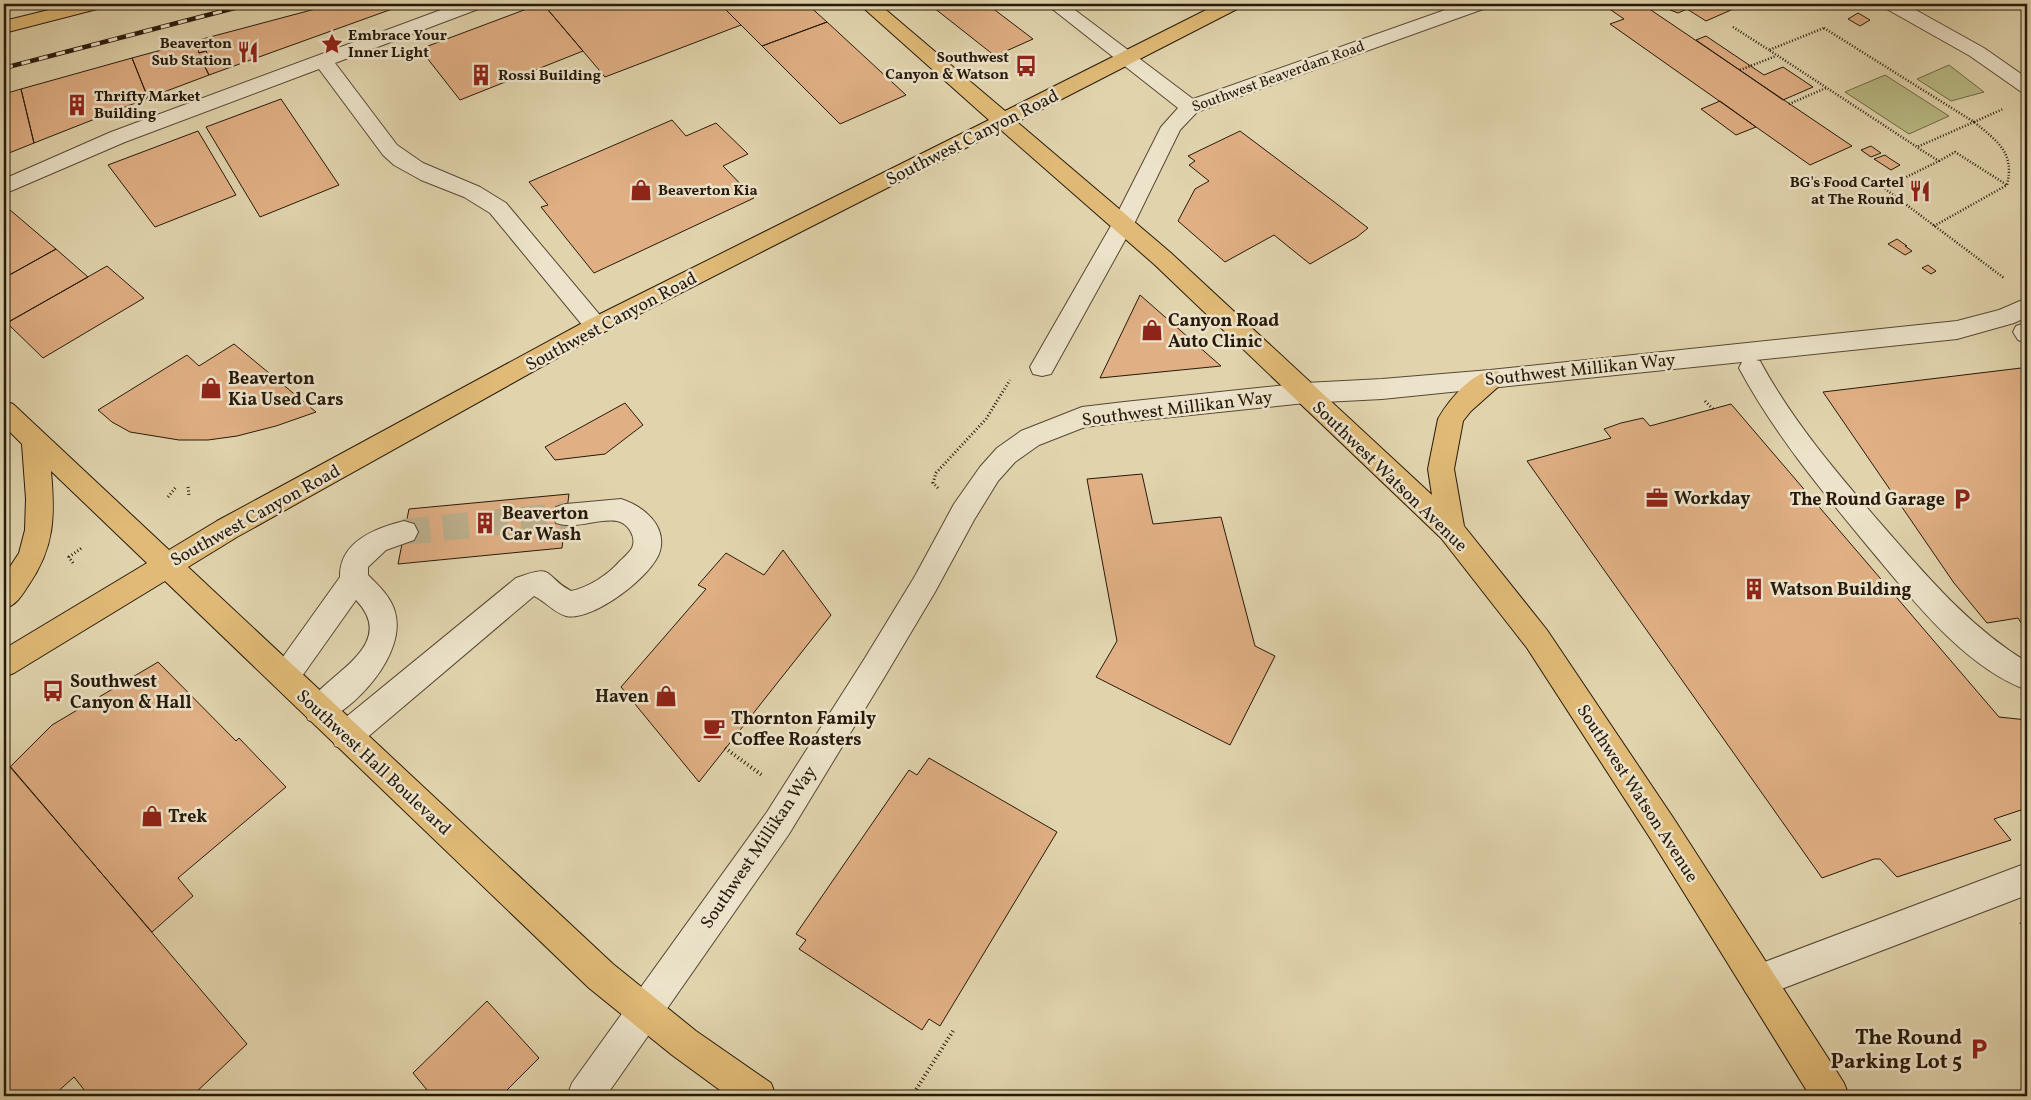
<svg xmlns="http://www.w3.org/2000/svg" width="2031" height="1100" font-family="Vollkorn,serif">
<rect width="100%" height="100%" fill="#e1d4ad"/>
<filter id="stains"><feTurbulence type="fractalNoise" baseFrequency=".004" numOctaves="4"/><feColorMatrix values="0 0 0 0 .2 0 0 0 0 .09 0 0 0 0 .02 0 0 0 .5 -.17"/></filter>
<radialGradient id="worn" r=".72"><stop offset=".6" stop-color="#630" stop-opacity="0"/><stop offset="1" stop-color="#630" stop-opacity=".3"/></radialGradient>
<path fill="#b9bb86" stroke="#706a48" d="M 1949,65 L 1984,92 L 1951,101 L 1917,79 Z
M 1885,75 L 1949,116 L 1909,134 L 1845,92 Z"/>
<path fill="#e0af84" stroke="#271a0b" d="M 334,4 L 406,4 L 209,75 L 204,65 L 211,63 L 206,51 L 199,53 L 195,41 Z
M 540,4 L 543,4 L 583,51 L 460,100 L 420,49 Z
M 543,4 L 720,4 L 741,25 L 605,77 Z
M 720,4 L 807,4 L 827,22 L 762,46 Z
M 929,4 L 987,4 L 1033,39 L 995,56 Z
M 1602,4 L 1642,4 L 1852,146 L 1810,165 L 1610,24 L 1624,19 Z
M 1655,4 L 1721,4 L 1731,10 L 1706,21 L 1687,9 L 1678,13 Z
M 1858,13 L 1870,20 L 1860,26 L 1848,19 Z
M 827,22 L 906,95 L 840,124 L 762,46 Z
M 1706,36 L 1764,75 L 1783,67 L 1813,87 L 1783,100 L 1696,40 Z
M 195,41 L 199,53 L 206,51 L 211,63 L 204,65 L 209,75 L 148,98 L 132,58 Z
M 132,58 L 148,98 L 34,143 L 21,89 Z
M 21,89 L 34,143 L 4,155 L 4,94 Z
M 281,99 L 339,185 L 260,217 L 206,127 Z
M 1720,101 L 1756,127 L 1736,135 L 1701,109 Z
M 672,120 L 686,136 L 716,123 L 748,154 L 723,166 L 754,198 L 594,273 L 541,207 L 548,205 L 529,182 Z
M 198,131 L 236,195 L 155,227 L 108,165 Z
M 1240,131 L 1333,201 L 1368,228 L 1357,237 L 1310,264 L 1274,235 L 1225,262 L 1178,221 L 1195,189 L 1209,181 L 1189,165 L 1195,161 L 1188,156 Z
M 1871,146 L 1881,153 L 1871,157 L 1861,150 Z
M 1885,155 L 1889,158 L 1900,165 L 1891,170 L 1874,159 Z
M 1812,175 L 1823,183 L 1814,186 L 1804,179 Z
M 10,210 L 56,249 L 4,278 L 4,213 Z
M 1897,239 L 1907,246 L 1905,246 L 1912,251 L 1905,255 L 1888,244 Z
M 56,249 L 88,277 L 10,321 L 4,315 L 4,278 Z
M 1928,265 L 1936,271 L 1931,274 L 1922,268 Z
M 107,266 L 144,298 L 43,358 L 7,323 Z
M 1140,295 L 1221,366 L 1100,378 Z
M 234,344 L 316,412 L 276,426 L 237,436 L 208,440 L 179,440 L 130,432 L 112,422 L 98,410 L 187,355 L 199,366 Z
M 2021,368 L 2027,376 L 2027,632 L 2018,618 L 1987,623 L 1954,583 L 1823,392 Z
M 625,403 L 643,425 L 605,454 L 555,460 L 545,447 Z
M 1731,404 L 1999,717 L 2027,720 L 2027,808 L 1994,819 L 2011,840 L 1897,877 L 1880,859 L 1874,859 L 1822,878 L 1527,461 L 1611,438 L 1604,429 L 1621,423 L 1643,418 L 1650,426 Z
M 1142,474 L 1153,524 L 1221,517 L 1255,646 L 1275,656 L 1230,745 L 1096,677 L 1117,641 L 1087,479 Z
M 569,494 L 562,548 L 398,564 L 409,509 Z
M 783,550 L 831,615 L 699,782 L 621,687 L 706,589 L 698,585 L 726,553 L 764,575 Z
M 158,662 L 236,741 L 239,738 L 286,787 L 178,878 L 193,896 L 152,932 L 10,767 L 52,725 Z
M 929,758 L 1057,832 L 940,1026 L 929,1019 L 922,1030 L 799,949 L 806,940 L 796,934 L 909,770 L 917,775 Z
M 4,759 L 247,1044 L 192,1096 L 89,1096 L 74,1077 L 53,1096 L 4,1096 Z
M 487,1001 L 539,1058 L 501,1096 L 432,1096 L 413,1073 Z"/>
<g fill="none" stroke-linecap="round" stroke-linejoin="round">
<path stroke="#bcaf8d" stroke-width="26" stroke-dasharray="26 13" stroke-linecap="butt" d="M 404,532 L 566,515"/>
<g stroke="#564834" stroke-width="2">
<path id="minor" d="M 457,4 L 483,4 L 481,8 L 335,63 L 397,145 L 423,163 L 480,187 L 506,203 L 604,320 L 608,326 L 604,332 L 596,335 L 588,332 L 490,213 L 464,197 L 421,180 L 394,165 L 383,155 L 319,69 L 125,142 L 4,194 L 4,179 L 111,132 Z
M 1046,4 L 1067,4 L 1193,99 L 1462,4 L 1488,4 L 1486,8 L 1197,112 L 1180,130 L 1134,224 L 1051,374 L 1042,376 L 1033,374 L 1030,367 L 1112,224 L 1161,127 L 1178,108 Z
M 1883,4 L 1905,4 L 1984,48 L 2027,78 L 2027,93 L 2020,91 L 1970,56 L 1885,8 Z
M 2027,298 L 2027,317 L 2014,323 L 1957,339 L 1756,360 L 1760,361 C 1793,422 1837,473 1882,525 C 1926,575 1969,627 2027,662 L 2027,690 C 1964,667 1912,599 1870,549 C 1822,491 1775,435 1739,368 L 1742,362 L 1490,388 L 1382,399 L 1305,403 L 1124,422 L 1085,427 L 1039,445 L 1015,462 L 998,481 L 974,520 L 935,592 L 885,676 L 789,834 L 606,1096 L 567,1096 L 572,1083 L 767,812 L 865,658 L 915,576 L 954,504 L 980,467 L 997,448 L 1021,431 L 1082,407 L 1124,402 L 1305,383 L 1382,379 L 1490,370 L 1957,321 L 1999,310 Z
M 2025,323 L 2027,324 L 2027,343 L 2018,340 L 2013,332 L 2016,326 Z
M 621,499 C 643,506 667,525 660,551 C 653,576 592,622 566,616 C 553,612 545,601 534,596 L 357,746 L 346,750 L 335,746 L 331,736 L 335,726 L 516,578 C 556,563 542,575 571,591 C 587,588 608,575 619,562 C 623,558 629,553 632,548 C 637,537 628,523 617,521 C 597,518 577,530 556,523 L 553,515 L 556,507 L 566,504 Z
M 404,521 L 414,524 L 418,532 L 414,540 L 386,550 L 368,567 L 368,575 C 379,586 391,597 395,612 C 407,654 355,710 319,724 L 308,720 L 304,710 C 319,676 402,648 356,600 L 295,686 L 285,690 L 275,686 L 270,677 L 275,668 L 340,577 C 339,542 375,528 404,521 Z
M 2027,863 L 2027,895 L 1758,998 L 1746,993 L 1741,981 L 1746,969 Z"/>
</g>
<g stroke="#271a0b" stroke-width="2">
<path id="major" d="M 73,4 L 103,4 L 101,8 L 4,33 L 4,21 Z
M 859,4 L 879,4 L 1005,111 L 1218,4 L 1241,4 L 1239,8 L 1017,122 L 1171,253 L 1432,495 L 1428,469 L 1438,419 C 1448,401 1477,365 1499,372 L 1502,379 L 1499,386 L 1471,411 L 1463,421 L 1454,469 L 1464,526 L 1547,630 L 1674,819 L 1844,1083 L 1849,1096 L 1810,1096 L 1652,841 L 1527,648 L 1441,538 L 1155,265 L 1001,130 L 604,332 L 237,537 L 188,567 L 613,964 L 696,1031 L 771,1083 L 776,1096 L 728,1096 L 672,1055 L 589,988 L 165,581 L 14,673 L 4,677 L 4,649 L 147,563 L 51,471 C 55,516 55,547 28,586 C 21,597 16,605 4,609 L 4,576 L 19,553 L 25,530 L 26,499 L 22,444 L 4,426 L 4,401 L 13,404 L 169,550 L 217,521 L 588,320 L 989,120 Z"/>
</g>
<path stroke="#271a0b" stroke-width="2.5" stroke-dasharray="1 2" stroke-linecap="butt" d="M 1733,27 L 1769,50
M 1824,28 L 1974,122 L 1917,147 L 1769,50 Z
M 1740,70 L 1776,56
M 1789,104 L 1826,88
M 1974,122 L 2003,109
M 1918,148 L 1939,161 L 1884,188 L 2004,278
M 1939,161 L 1955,152 L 2007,185
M 1934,226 L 2007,185 C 2015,152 1997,141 1974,122"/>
<path stroke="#271a0b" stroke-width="3" stroke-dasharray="1 2.5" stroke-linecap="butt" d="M 1705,401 L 1713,409
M 188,487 L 189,496
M 938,488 L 933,483 L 936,473 L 986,419 L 1010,380
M 168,497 L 176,487
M 73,563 L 69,557 L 83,547"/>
<path stroke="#271a0b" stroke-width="4" stroke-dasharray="1 3" stroke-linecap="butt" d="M 725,748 L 763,776
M 2021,922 L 2027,930
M 912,1096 L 953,1031"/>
<use href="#minor" fill="#ece3ca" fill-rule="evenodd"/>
<use href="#major" fill="#e0ba76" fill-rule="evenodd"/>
<g stroke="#271a0b" stroke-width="4.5">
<path id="rail" d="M 4,68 L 250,4"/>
</g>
<use href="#rail" stroke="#ece3ca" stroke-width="3" stroke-dasharray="9" stroke-linecap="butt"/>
</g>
<defs>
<g id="sight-bare" transform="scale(1.725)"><path d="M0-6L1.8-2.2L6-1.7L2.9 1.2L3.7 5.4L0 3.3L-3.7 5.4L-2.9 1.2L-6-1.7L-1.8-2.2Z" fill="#8f2418" stroke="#ece3ca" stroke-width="2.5" paint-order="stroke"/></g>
<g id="restaurant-bare" transform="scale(1.725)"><path d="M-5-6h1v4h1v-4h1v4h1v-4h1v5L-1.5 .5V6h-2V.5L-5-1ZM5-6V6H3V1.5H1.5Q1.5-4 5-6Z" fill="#8f2418" stroke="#ece3ca" stroke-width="2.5" paint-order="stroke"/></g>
<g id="bus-bare" transform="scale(1.725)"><path d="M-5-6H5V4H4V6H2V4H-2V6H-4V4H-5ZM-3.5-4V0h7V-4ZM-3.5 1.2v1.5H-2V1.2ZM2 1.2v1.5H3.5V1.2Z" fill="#8f2418" stroke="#ece3ca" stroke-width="2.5" paint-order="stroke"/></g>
<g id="building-bare" transform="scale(1.725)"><path d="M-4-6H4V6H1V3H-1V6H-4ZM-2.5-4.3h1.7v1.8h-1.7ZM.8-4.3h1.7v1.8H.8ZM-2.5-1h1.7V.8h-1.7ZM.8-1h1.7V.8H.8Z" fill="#8f2418" stroke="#ece3ca" stroke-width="2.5" paint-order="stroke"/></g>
<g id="shop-bare" transform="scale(1.725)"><path d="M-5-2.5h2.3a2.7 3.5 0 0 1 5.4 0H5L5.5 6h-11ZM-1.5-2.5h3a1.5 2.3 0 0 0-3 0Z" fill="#8f2418" stroke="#ece3ca" stroke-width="2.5" paint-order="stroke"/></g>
<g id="office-bare" transform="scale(1.725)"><path d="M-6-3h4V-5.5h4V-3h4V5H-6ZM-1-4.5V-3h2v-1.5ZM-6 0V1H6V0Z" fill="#8f2418" stroke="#ece3ca" stroke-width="2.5" paint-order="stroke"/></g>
<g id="parking-bare" transform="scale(1.725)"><path d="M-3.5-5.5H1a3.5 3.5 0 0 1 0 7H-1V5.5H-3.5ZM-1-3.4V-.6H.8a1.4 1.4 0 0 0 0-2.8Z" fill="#8f2418" stroke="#ece3ca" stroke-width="2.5" paint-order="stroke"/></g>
<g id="cafe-bare" transform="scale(1.725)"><path d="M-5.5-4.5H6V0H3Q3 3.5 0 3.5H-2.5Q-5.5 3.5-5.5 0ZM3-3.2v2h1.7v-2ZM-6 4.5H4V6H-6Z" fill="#8f2418" stroke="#ece3ca" stroke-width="2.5" paint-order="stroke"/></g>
</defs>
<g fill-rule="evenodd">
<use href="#sight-bare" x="332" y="44"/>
<use href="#restaurant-bare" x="248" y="52"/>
<use href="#bus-bare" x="1026" y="66"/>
<use href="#building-bare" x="481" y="75"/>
<use href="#building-bare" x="77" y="105"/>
<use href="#shop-bare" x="641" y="190"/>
<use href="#restaurant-bare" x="1920" y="191"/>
<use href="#shop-bare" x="1152" y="330"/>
<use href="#shop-bare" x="211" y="388"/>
<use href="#office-bare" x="1657" y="498"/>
<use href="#parking-bare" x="1962" y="499"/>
<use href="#building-bare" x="485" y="523"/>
<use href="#building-bare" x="1754" y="589"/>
<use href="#bus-bare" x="53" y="691"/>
<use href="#shop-bare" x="666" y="696"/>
<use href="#cafe-bare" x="714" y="728"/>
<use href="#shop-bare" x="152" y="816"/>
<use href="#parking-bare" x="1979" y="1049"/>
</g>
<g text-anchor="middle" stroke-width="5" stroke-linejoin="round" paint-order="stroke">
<g font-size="15" font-weight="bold" fill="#271a0b" stroke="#ece3ca" text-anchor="start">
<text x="348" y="40">Embrace Your<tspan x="348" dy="17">Inner Light</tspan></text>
<text x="232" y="48" text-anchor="end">Beaverton<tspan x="232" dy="17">Sub Station</tspan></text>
<text x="1009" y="62" text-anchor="end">Southwest<tspan x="1009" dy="17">Canyon &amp; Watson</tspan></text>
<text x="498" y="80">Rossi Building</text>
<text x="94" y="101">Thrifty Market<tspan x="94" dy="17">Building</tspan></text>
<text x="1904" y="187" text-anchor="end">BG's Food Cartel<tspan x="1904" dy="17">at The Round</tspan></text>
<text x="658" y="195">Beaverton Kia</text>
</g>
<g font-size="15" fill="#271a0b" stroke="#ece3ca">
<text transform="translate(1278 76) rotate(-20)" y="5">Southwest Beaverdam Road</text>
</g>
<g font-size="18" fill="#271a0b" stroke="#ece3ca">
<text transform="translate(972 137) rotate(-27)" y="6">Southwest Canyon Road</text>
<text transform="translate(611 321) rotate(-28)" y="6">Southwest Canyon Road</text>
<text transform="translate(1580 369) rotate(-6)" y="6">Southwest Millikan Way</text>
<text transform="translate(1177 408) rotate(-7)" y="6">Southwest Millikan Way</text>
<text transform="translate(1390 476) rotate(44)" y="6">Southwest Watson Avenue</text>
<text transform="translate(255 515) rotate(-29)" y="6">Southwest Canyon Road</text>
<text transform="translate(374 762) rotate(43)" y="6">Southwest Hall Boulevard</text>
<text transform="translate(1638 793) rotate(57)" y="6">Southwest Watson Avenue</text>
<text transform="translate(758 847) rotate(-56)" y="6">Southwest Millikan Way</text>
</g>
<g font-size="18" font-weight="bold" fill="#271a0b" stroke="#ece3ca" text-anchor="start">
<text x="1168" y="326">Canyon Road<tspan x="1168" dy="21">Auto Clinic</tspan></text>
<text x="228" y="384">Beaverton<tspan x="228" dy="21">Kia Used Cars</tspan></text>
<text x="1674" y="504">Workday</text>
<text x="1945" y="505" text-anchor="end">The Round Garage</text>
<text x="502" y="519">Beaverton<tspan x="502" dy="21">Car Wash</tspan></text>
<text x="1770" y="595">Watson Building</text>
<text x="70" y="687">Southwest<tspan x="70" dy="21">Canyon &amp; Hall</tspan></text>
<text x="649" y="702" text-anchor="end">Haven</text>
<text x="731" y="724">Thornton Family<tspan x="731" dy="21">Coffee Roasters</tspan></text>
<text x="168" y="822">Trek</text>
</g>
<g font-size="21" font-weight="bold" fill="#271a0b" stroke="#ece3ca" text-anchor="end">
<text x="1962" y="1044">The Round<tspan x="1962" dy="24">Parking Lot 5</tspan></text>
</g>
</g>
<rect width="2031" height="1100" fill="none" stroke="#e1d4ad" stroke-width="20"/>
<rect x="5" y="5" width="2021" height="1090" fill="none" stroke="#271a0b" stroke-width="2.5"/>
<rect x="10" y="10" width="2011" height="1080" fill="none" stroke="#271a0b"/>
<rect width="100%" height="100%" filter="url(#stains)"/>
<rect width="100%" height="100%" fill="url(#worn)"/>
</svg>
